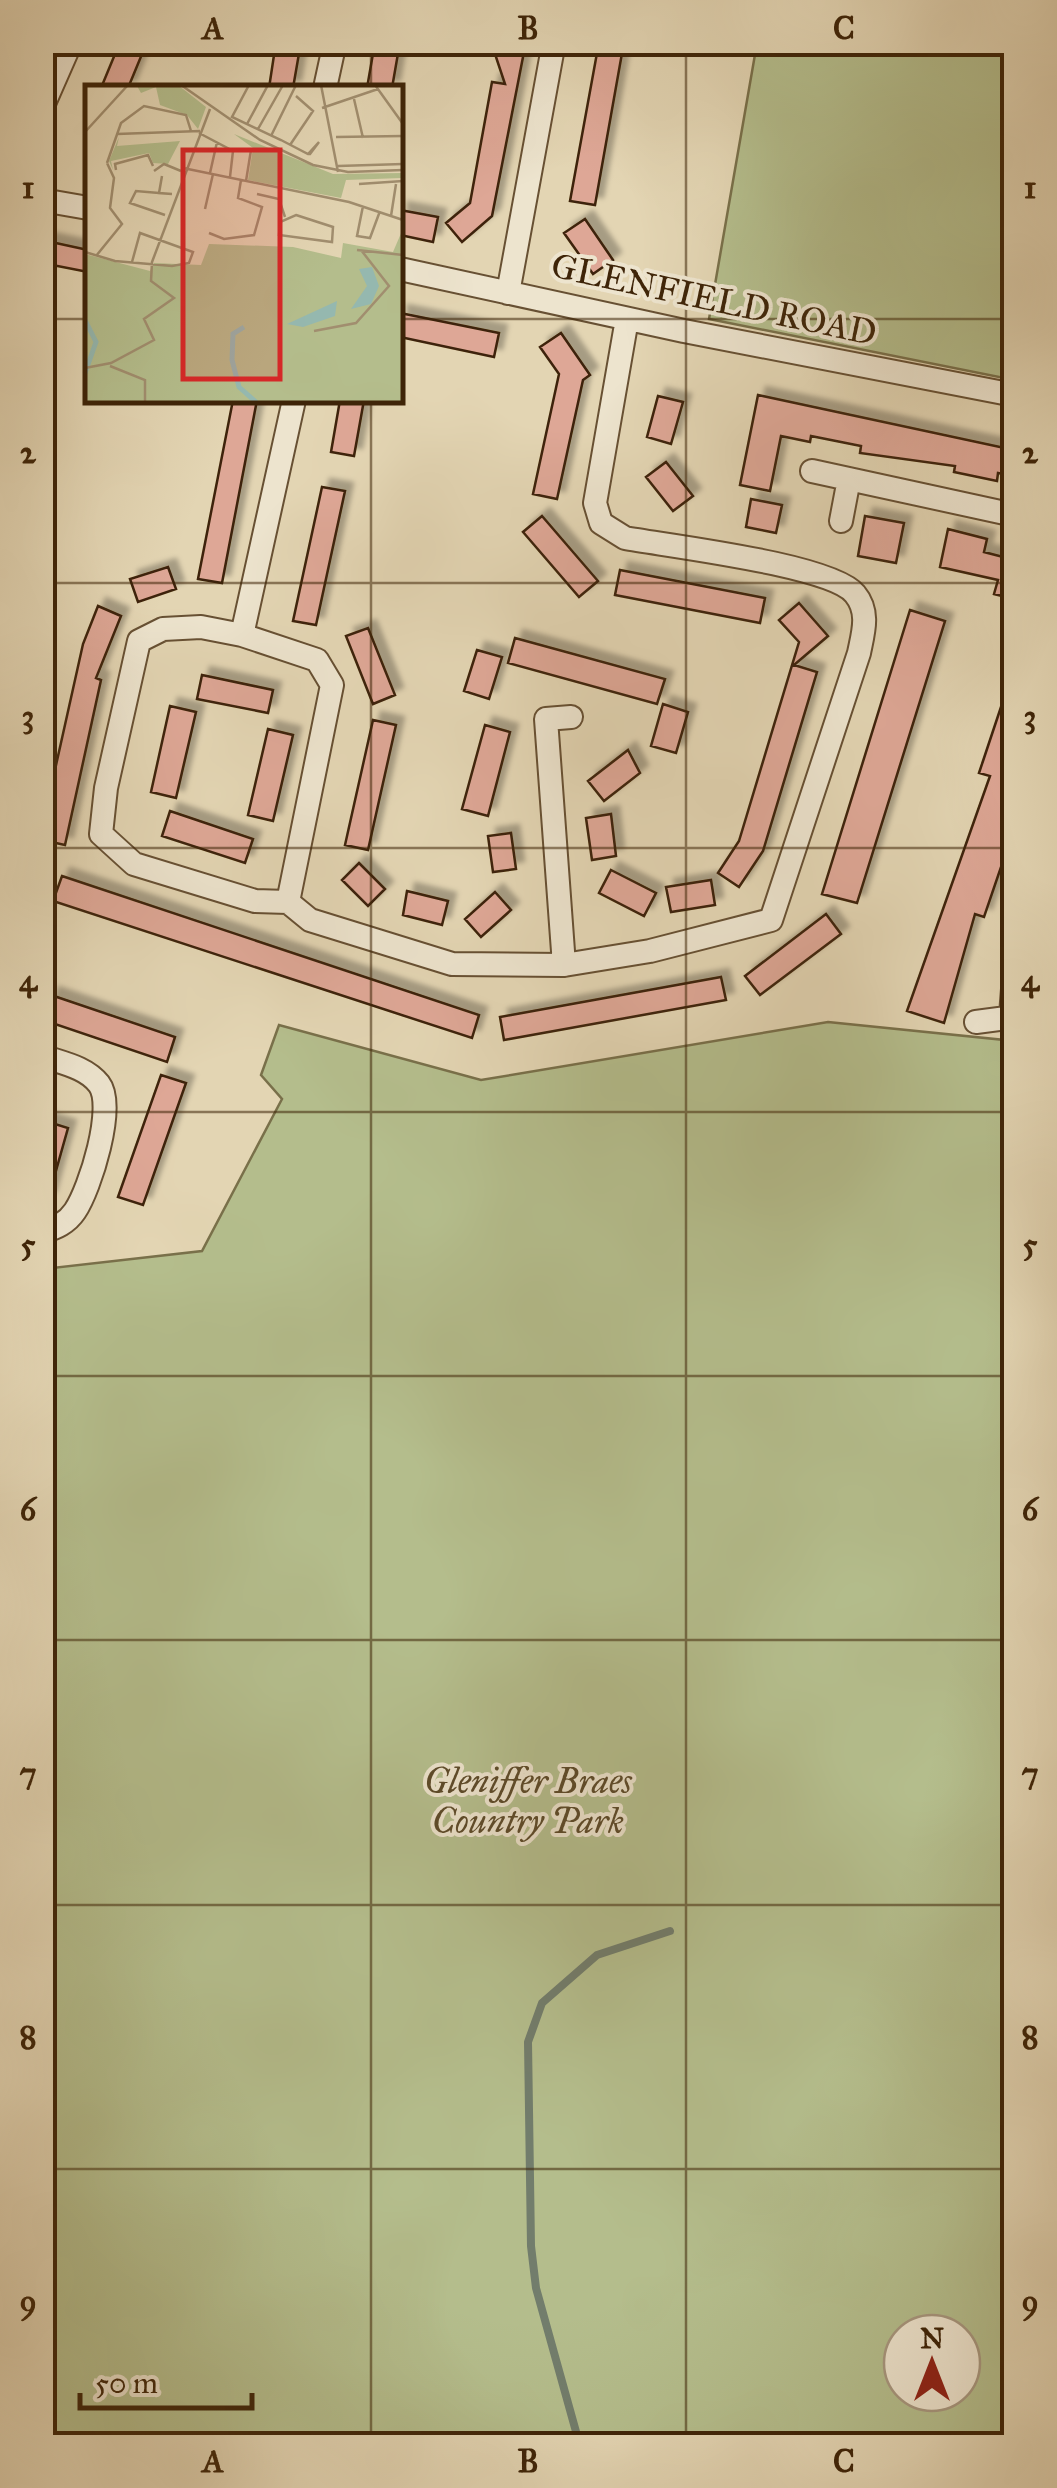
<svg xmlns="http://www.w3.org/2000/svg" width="1057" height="2488" font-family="'IM FELL Great Primer',serif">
<defs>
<filter id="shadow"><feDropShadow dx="8" dy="-8" stdDeviation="2.5" flood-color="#0004"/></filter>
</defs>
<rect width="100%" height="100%" fill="#e3d5b3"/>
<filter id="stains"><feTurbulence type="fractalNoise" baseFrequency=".002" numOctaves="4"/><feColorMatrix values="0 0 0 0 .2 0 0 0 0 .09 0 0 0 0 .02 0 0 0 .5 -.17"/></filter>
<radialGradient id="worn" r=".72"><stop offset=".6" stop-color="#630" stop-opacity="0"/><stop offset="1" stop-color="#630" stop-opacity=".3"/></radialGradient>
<path fill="#b4bd8c" stroke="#79704a" stroke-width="2.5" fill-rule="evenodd" d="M 757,43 L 1014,43 L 1014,380 L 709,319 Z
M 828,1022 L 1014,1041 L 1014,2445 L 43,2445 L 43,1269 L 202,1251 L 282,1099 L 261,1075 L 279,1025 L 481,1080 ZM 962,2333 L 962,2393 L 902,2393 L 902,2333 Z"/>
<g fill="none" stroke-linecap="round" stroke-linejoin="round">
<path stroke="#727d6c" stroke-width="8" d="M 580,2446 L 536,2288 L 531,2246 L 528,2042 L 542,2003 L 597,1955 L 670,1931"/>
</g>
<path fill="#dea796" stroke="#3e2408" stroke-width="2.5" filter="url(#shadow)" d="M 120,42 L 147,42 L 128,88 L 101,88 Z
M 276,42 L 301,42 L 293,88 L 269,88 Z
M 375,42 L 400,42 L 392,88 L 367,88 Z
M 491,42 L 518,42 L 523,57 L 492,216 L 462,242 L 446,223 L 470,203 L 492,82 L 505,84 Z
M 599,42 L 624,42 L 595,205 L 570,201 Z
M 400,210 L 438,217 L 433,242 L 400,235 Z
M 585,219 L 613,260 L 593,274 L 564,233 Z
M 42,240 L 88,250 L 88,272 L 42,263 Z
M 400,313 L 499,333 L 494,357 L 400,337 Z
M 561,333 L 590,375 L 583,380 L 557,499 L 533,494 L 559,374 L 540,347 Z
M 758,395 L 1014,450 L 1014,476 L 998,473 L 997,481 L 954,472 L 955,466 L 860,453 L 861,446 L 811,436 L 810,442 L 781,436 L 770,491 L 740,485 Z
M 658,396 L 683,402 L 671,444 L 647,437 Z
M 233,400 L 257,400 L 222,583 L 198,579 Z
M 340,400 L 364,400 L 354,456 L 331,452 Z
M 666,462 L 693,496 L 673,511 L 646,477 Z
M 322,487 L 345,491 L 316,625 L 293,621 Z
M 751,499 L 782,505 L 776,533 L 746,527 Z
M 542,516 L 598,581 L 579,597 L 523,532 Z
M 865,516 L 904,523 L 896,563 L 858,556 Z
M 948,529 L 987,539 L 984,552 L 1003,557 L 1007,540 L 1014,540 L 1014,599 L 994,594 L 998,580 L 940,567 Z
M 168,567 L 176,589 L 138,602 L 130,579 Z
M 620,570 L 765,598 L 760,623 L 615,595 Z
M 799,603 L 828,636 L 794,665 L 817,672 L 763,851 L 739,887 L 718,873 L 739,841 L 799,642 L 779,620 Z
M 98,606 L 121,616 L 96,678 L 101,680 L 65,845 L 42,840 L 42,828 L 83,644 Z
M 910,610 L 945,621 L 857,903 L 822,894 Z
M 368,628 L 395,695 L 373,704 L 346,636 Z
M 515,638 L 665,679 L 657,704 L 508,663 Z
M 477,650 L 502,657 L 489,699 L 464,691 Z
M 202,675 L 273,690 L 268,713 L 197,699 Z
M 1011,677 L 1014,829 L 984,917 L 975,914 L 944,1023 L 907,1011 L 990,776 L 979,773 Z
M 663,704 L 688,712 L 676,753 L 651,746 Z
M 170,706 L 196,712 L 176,798 L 151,792 Z
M 373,720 L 396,725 L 368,850 L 345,845 Z
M 485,725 L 510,732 L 488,816 L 462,809 Z
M 268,729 L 293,735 L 273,821 L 248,815 Z
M 628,750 L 640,773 L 604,801 L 588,781 Z
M 170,811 L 253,839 L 245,863 L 162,836 Z
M 611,814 L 616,856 L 592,860 L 586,818 Z
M 511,833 L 516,869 L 493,872 L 488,836 Z
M 359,863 L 385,889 L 368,906 L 342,880 Z
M 611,870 L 656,893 L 644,916 L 599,893 Z
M 62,876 L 479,1015 L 472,1038 L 53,901 Z
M 711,880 L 715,905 L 671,912 L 666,887 Z
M 407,891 L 448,901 L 442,925 L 403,915 Z
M 495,892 L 511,910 L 481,937 L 465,919 Z
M 826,914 L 841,934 L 760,995 L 745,976 Z
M 721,977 L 726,1000 L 504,1040 L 500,1017 Z
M 51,995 L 175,1037 L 167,1062 L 43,1020 Z
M 161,1075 L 186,1083 L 143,1205 L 118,1197 Z
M 42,1120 L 68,1128 L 48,1199 L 42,1198 Z"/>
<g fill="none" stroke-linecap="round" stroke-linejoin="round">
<g stroke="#675033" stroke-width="26">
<path id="minor" d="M 325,88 L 335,42
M 42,108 L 71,42
M 42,200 L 88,208
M 400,269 L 684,331 L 1014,395
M 508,293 L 554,42
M 812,471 L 1014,515
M 841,521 L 849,479
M 201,627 L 242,635 L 317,660 L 332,685 L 288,902 L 255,901 L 134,864 L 101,834 L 106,788 L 139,641 L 163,629 Z
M 242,635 L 294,400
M 288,902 L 310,920 L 452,964 L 564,965 L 650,951 L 771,920 L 859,653 C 863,633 870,612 855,594 C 832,565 669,546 625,538 L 601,523 L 595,503 L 627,319
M 564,965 L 546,719 L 571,717
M 1011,1015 L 1014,976
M 976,1022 L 1014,1017
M 42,1056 C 62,1063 86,1067 99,1084 C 116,1106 90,1189 75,1211 C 67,1223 56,1228 42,1232"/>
</g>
<use href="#minor" stroke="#ede4ce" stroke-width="22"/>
</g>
<path fill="none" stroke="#3e2408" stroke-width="2.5" stroke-opacity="0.55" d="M 371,42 L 371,88M 686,42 L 686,2446M 42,319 L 88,319M 400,319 L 1014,319M 371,400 L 371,2446M 42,583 L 1014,583M 42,848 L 1014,848M 42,1112 L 1014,1112M 42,1376 L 1014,1376M 42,1640 L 1014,1640M 42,1905 L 1014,1905M 42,2169 L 1014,2169"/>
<g text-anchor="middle" stroke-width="8" stroke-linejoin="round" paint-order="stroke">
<g font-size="35" fill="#3e2408" stroke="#ede4ce">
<text transform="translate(714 299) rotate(12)" y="12">GLENFIELD ROAD</text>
</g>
<g font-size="35" font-style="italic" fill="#5c4a29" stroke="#ede4ce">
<text x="528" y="1793">Gleniffer Braes<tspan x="528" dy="40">Country Park</tspan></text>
</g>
</g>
<g transform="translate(85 85)">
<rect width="318" height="318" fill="#e3d5b3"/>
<path d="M 93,0 L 121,22 L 113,44 L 102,30 L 75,20 L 71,2 L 56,8 L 52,1 ZM 149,49 L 248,89 L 317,88 L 317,93 L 261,95 L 256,113 L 163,95 L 168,63 ZM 34,52 L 32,61 L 95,56 L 83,79 L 68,78 L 64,68 L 26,76 L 28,85 L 24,76 ZM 317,146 L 317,317 L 0,317 L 0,169 L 65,186 L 69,178 L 116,180 L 124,159 L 208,162 L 256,173 L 258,158 L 308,167 Z" fill="#b4bd8c"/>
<path d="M 287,182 L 294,201 L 286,219 L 266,224 L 282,201 L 274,184 ZM 252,216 L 250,231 L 218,242 L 202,239 Z" fill="#95b8af"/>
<path fill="none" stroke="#95b8af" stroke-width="5" d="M 0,235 L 11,257 L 0,288M 159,242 L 148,249 L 147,275 L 154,302 L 172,318"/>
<path fill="none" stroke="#a18e6f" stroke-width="2.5" d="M 96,0 L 175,55 L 228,80 L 263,87 L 318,85M 164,0 L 147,32 L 196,55 L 223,69 L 225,69 L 234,57 L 223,69M 236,0 L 253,87M 290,0 L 318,39M 269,14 L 278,53M 237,23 L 293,4M 162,39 L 183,0M 173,44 L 198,0M 0,47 L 43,0M 114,48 L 148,66 L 145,92M 32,49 L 115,46M 186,51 L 211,0M 251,52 L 318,51M 205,60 L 228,26 L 211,11M 22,78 L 36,38 L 59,21 L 101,30 L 106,46M 253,81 L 318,79M 98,83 L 264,117 L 318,135M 31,85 L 30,79 L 63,70 L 68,81M 69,86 L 79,79 L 96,86M 125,88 L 132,57M 77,91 L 74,108 L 87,109M 161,96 L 166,65M 274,99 L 318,96M 74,108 L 51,106 L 45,118 L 80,130M 172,109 L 194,114 L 200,132M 278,121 L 272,151 L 285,153 L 295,126M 120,124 L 128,89M 211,130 L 248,142 L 247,157 L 194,150 L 195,137 ZM 306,131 L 311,99M 124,148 L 139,154 L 169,150 L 177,122 L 153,113 L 156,95M 272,165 L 318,170M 0,167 L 30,176 L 87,181 L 104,178 L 108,167 L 55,148 L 47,177M 11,171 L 37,139 L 25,123 L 29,93 L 22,78M 229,246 L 271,238 L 304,201 L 276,165M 25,281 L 60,295 L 60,318M 0,283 L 26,278 L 69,255 L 59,234 L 89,213 L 66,196 L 67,177 L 125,24"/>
<path fill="#d62828" fill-opacity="0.15" stroke="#d62828" stroke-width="5" d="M 98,65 L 195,65 L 195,294 L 98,294 Z"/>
<rect width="318" height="318" fill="none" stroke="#3e2408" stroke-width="5"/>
</g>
<rect width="1057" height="2488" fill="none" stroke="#e3d5b3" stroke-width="110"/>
<g transform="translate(932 2363)"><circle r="48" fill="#ede4ce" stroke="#a7977f" stroke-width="2.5"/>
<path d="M0-8L18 38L0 25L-18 38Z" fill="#8f2418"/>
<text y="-15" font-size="28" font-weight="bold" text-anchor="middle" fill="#3e2408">N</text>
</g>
<path d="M80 2393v15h172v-15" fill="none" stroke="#3e2408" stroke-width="5"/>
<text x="95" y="2393" font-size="30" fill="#3e2408" stroke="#ede4ce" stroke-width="8" paint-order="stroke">50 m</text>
<rect x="55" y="55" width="947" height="2378" fill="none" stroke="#3e2408" stroke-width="4"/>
<g font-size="32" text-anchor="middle" font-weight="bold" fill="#3e2408">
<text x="213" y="39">A</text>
<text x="528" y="39">B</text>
<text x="844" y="39">C</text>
<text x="28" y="198">1</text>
<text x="1030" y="198">1</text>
<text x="28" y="463">2</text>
<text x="1030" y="463">2</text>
<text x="28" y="727">3</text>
<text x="1030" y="727">3</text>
<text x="28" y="991">4</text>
<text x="1030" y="991">4</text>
<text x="28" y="1255">5</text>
<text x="1030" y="1255">5</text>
<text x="28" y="1520">6</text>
<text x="1030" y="1520">6</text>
<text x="28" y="1784">7</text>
<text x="1030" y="1784">7</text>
<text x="28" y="2048">8</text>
<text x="1030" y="2048">8</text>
<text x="28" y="2312">9</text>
<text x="1030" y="2312">9</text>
<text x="213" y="2472">A</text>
<text x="528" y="2472">B</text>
<text x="844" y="2472">C</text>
</g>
<rect width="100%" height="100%" filter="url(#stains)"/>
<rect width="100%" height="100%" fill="url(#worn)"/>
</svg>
